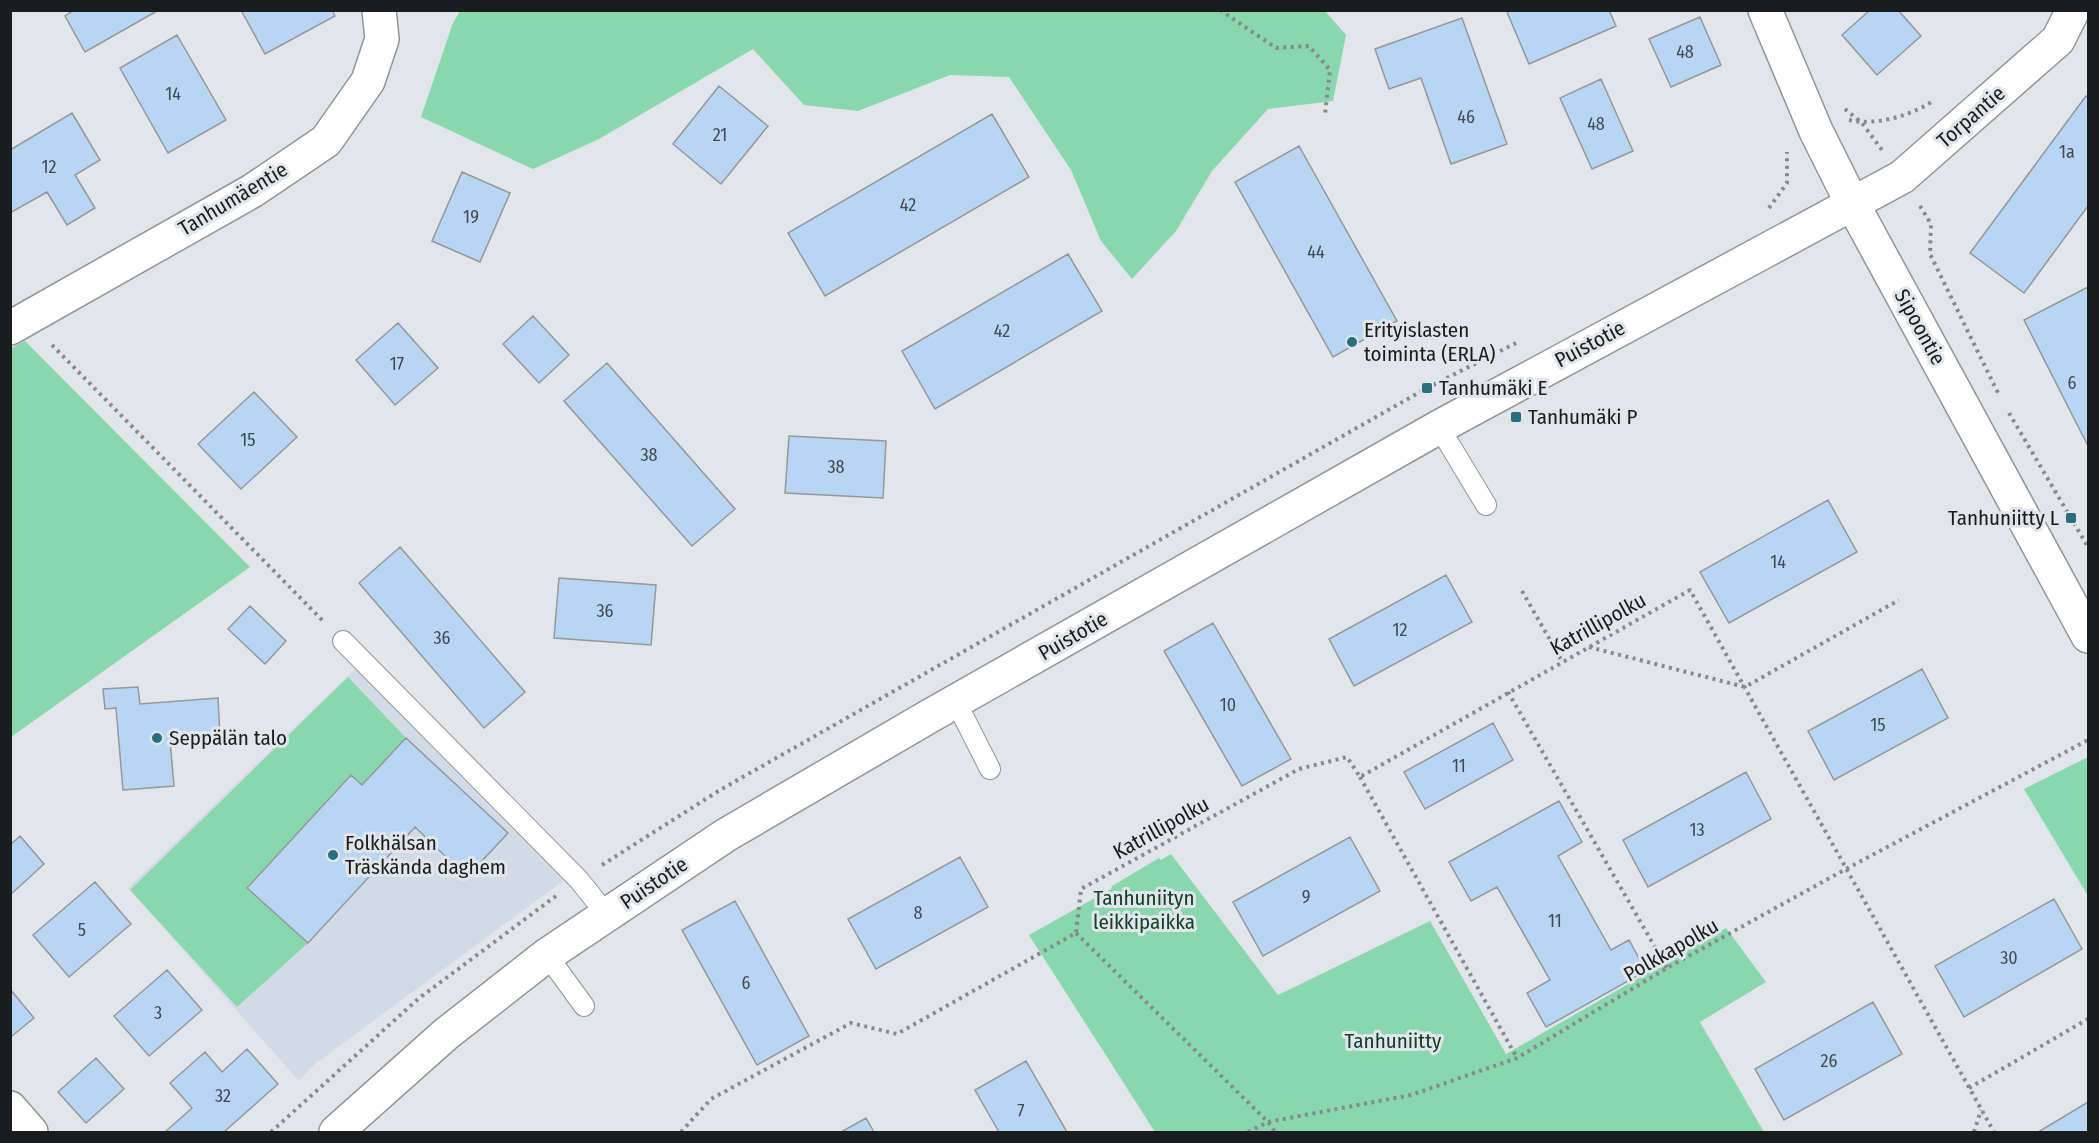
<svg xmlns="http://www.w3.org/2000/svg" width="2099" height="1143" font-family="'Fira Sans Condensed',sans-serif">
<rect width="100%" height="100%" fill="#e2e6ea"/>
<path fill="#d2dbe5" d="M 355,669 L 563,881 L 315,1064 L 299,1081 L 128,888 Z"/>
<path fill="#88d7ad" d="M 1325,11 L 1346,35 L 1333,101 L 1268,109 L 1212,171 L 1176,231 L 1132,279 L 1101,241 L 1071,170 L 1009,77 L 950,75 L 858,111 L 804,105 L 753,49 L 599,139 L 533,169 L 421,117 L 453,23 L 460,11 Z
M 25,341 L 250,567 L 11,737 L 10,349 Z
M 348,677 L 406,738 L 362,785 L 351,775 L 247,887 L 308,943 L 237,1007 L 130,890 Z
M 2088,757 L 2088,896 L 2024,789 Z
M 1171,854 L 1278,995 L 1430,921 L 1506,1054 L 1726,928 L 1766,982 L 1700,1022 L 1764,1132 L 1155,1132 L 1029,935 L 1111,889 L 1112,886 L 1159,858 L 1161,860 Z"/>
<path fill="#b8d6f3" stroke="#94979b" stroke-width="1.5" d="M 74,10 L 157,10 L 157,11 L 85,52 L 65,16 Z
M 241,10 L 332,10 L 335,16 L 265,54 Z
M 1511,10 L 1609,10 L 1616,26 L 1529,64 L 1507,12 Z
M 1870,10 L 1898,10 L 1921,36 L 1877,75 L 1842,35 Z
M 1700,17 L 1721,65 L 1671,87 L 1649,39 Z
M 1462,18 L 1507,144 L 1451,164 L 1421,78 L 1389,89 L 1375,49 Z
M 177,35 L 226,120 L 168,153 L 120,68 Z
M 1601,79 L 1633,151 L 1592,169 L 1560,98 Z
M 719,86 L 768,126 L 721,184 L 673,144 Z
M 2086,96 L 2088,98 L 2088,206 L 2024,293 L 1970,253 Z
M 72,113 L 100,160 L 75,175 L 95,208 L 67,225 L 47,192 L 10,213 L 10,150 Z
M 992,114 L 1029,177 L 825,296 L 788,233 Z
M 1299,146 L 1397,321 L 1333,357 L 1235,182 Z
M 462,172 L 510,193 L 480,262 L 432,241 Z
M 1068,254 L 1102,311 L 935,409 L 902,351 Z
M 2088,287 L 2088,446 L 2024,320 Z
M 533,316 L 569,355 L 539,383 L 503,344 Z
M 398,323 L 438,368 L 395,405 L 356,360 Z
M 607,363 L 735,509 L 692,546 L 564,401 Z
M 254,392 L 297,437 L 241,489 L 198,444 Z
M 789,436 L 886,441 L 883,498 L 785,493 Z
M 1828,500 L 1857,552 L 1729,623 L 1700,572 Z
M 400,547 L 525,692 L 484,728 L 359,583 Z
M 1446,575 L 1472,622 L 1354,686 L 1329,639 Z
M 559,578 L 656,585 L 651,645 L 554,638 Z
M 250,606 L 286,641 L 265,664 L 228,629 Z
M 1213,623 L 1291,759 L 1242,786 L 1164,651 Z
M 1922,669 L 1948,718 L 1834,780 L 1808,731 Z
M 138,687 L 140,704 L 218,698 L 220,736 L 170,740 L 174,786 L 123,790 L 116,708 L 105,709 L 103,689 Z
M 1493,723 L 1513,760 L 1425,809 L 1404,772 Z
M 406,738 L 508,833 L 467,877 L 415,827 L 308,943 L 247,888 L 351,775 L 362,785 Z
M 1746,772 L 1771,819 L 1648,887 L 1623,840 Z
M 1559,801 L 1582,842 L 1558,856 L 1611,950 L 1629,940 L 1646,971 L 1546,1027 L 1527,993 L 1550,980 L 1497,887 L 1471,901 L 1449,862 Z
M 20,836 L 44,864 L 10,895 L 10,845 Z
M 1350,837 L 1380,891 L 1263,956 L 1233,902 Z
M 960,857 L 988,907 L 876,969 L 848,919 Z
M 95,882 L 131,924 L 69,977 L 33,935 Z
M 2054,899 L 2082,949 L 1964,1017 L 1935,966 Z
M 735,901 L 809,1036 L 757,1065 L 682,930 Z
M 167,970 L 202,1010 L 149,1056 L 114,1016 Z
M 10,989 L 34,1018 L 12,1036 L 10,1033 Z
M 1873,1002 L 1902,1054 L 1784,1120 L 1755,1069 Z
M 247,1049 L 278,1084 L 224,1132 L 165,1132 L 192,1108 L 170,1083 L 205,1052 L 222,1072 Z
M 96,1058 L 124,1089 L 86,1123 L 58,1092 Z
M 1026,1061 L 1067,1132 L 999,1132 L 975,1090 Z
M 2088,1102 L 2088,1132 L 2038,1132 Z
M 866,1118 L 874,1132 L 841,1132 Z"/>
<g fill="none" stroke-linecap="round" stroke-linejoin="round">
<g stroke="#929598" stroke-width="22">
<path id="service" d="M 1439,427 L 1486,505
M 343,641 L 579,880 L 607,915
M 956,702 L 990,769
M 547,955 L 584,1006"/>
</g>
<g stroke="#929598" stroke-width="36">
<path id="minor" d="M 10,328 L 252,191 L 326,141 L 368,81 L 382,39 L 379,10
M 10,1108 L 31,1132"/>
</g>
<g stroke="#929598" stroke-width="36">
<path id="tertiary" d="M 1765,10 L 1816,131 L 1852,203 L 2088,636
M 336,1132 L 446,1034 L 547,955 L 726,835 L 928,717 L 1439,427 L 1902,177 L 2058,40 L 2073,10"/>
</g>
<path stroke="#87898d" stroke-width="4" stroke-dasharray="3 4.5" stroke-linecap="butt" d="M 1220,10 L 1276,48 L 1309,46 L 1330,70 L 1325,114
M 1845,109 L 1862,123 L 1882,150
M 1849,120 C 1875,126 1910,116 1933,101
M 1920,206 L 1931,224 L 1930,254 L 1998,393
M 1769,208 L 1787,183 L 1787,152
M 52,345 L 324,622
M 2009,413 L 2088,547
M 1522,591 L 1562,661
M 1589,647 L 1745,687 L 1899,600
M 1508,692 L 1667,968
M 1360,777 L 1517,1058
M 602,865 L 720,790 L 1427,388 L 1520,341
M 1076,933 L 1268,1122 L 1275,1132
M 1969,1088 L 2088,1019
M 271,1132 L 418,999 L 556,896
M 681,1132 L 711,1099 L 851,1023 L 897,1034 L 1076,933 L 1081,889 L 1299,769 L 1347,757 L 1360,777 L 1690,590 L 1994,1132
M 1248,1132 L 1268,1122 L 1411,1095 L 1517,1058 L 1667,968 L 1846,869 L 2088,740
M 1974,1132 L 1981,1110"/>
<use href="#service" stroke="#fff" stroke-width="20"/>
<use href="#minor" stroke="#fff" stroke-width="33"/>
<use href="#tertiary" stroke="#fff" stroke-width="33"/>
</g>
<g fill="#296f7d" stroke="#e2e6ea" stroke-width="2">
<circle cx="1352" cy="342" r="6"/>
<rect x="1421" y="382" width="12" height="12" rx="3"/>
<rect x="1510" y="411" width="12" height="12" rx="3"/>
<rect x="2065" y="512" width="12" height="12" rx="3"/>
<circle cx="157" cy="738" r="6"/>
<circle cx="333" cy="855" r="6"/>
</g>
<g text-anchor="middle" stroke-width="6" stroke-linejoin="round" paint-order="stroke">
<g font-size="18" fill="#424a53">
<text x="1685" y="58">48</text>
<text x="173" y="100">14</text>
<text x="1466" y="123">46</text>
<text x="1596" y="130">48</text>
<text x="720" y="141">21</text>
<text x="2067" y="158">1a</text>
<text x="49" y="173">12</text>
<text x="908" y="211">42</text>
<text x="471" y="223">19</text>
<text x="1316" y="258">44</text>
<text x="1002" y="337">42</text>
<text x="397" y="370">17</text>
<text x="2072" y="389">6</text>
<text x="248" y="446">15</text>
<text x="649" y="461">38</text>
<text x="836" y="473">38</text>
<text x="1778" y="568">14</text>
<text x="605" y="617">36</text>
<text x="1400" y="636">12</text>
<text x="442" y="644">36</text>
<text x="1228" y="711">10</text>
<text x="1878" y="731">15</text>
<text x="1459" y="772">11</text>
<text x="1697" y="836">13</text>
<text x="1306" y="903">9</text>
<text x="918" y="919">8</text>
<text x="1555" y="927">11</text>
<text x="82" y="936">5</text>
<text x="2009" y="964">30</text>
<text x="746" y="989">6</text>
<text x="158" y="1019">3</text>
<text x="1829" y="1067">26</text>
<text x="223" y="1102">32</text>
<text x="1021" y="1117">7</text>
</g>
<g font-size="21" fill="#1b1c1e" stroke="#e2e6ea">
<text transform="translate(1971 117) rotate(-41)" y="7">Torpantie</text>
<text transform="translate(233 199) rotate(-31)" y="7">Tanhumäentie</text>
<text transform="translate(1920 327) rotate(61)" y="7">Sipoontie</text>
<text transform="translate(1590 344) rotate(-28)" y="7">Puistotie</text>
<text transform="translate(1598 624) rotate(-29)" y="7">Katrillipolku</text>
<text transform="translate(1073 636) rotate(-30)" y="7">Puistotie</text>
<text transform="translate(1161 828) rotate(-29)" y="7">Katrillipolku</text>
<text transform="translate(654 883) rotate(-34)" y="7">Puistotie</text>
<text transform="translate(1671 950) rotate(-30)" y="7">Polkkapolku</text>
</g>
<g font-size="21" fill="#1b1c1e" stroke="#e2e6ea" text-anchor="start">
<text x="1364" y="337">Erityislasten<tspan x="1364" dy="24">toiminta (ERLA)</tspan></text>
<text x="1439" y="395">Tanhumäki E</text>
<text x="1528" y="424">Tanhumäki P</text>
<text x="2059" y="525" text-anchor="end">Tanhuniitty L</text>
<text x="169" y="745">Seppälän talo</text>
<text x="345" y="850">Folkhälsan<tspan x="345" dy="24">Träskända daghem</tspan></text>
</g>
<g font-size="21" fill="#12412b" stroke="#e2e6ea">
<text x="1144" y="905">Tanhuniityn<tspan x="1144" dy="24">leikkipaikka</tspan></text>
<text x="1393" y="1048">Tanhuniitty</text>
</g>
</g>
<rect width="2099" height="1143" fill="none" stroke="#1b1c1e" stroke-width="24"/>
</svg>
